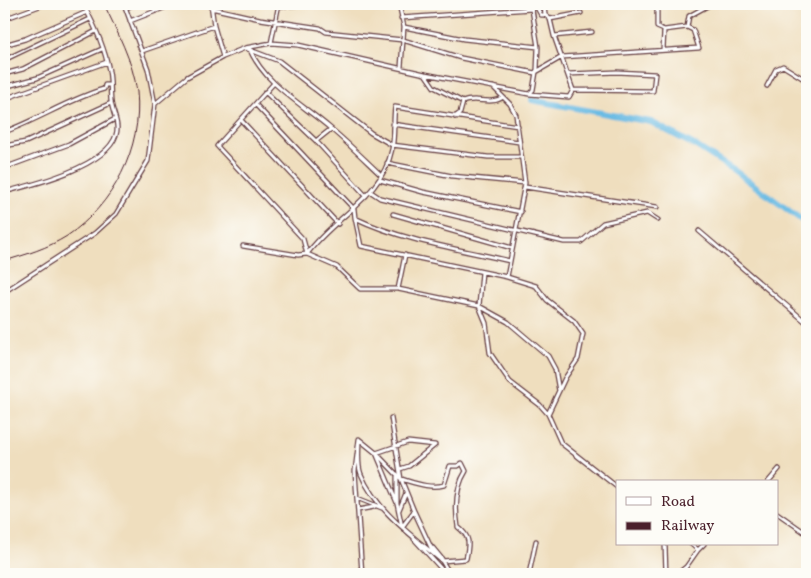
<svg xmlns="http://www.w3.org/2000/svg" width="811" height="578" font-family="Vollkorn,serif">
<rect width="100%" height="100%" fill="#fdfcf7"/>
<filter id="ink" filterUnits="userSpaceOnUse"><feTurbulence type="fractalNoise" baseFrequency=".02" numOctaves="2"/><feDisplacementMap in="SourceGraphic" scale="10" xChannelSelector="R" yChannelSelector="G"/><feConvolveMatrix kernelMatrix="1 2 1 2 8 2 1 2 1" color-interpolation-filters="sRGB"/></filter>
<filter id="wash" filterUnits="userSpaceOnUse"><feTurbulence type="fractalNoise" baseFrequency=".0096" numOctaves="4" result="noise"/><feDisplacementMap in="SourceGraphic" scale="20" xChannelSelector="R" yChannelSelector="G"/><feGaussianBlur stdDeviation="1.12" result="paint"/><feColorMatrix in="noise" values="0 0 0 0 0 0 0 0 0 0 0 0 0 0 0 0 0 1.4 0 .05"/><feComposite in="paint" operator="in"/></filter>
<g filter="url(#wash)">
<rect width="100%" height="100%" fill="#efdebe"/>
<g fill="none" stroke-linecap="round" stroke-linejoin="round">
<path stroke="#68bae3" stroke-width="6" d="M 532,100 L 651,122 L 696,146 L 735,171 L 807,224"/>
</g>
</g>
<g filter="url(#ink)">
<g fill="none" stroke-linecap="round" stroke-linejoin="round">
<g stroke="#633c41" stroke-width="5.5">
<path id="minor" d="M 399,4 L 404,27 L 401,67
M 535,4 L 541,15 L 545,15
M 544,4 L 545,15 L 550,19 L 581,13
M 657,4 L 657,27 L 664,30
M 278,6 L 331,4
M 126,8 L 134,4
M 211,8 L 260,19 L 320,28 L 326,32 L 403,40 L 461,58 L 535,73 L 537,70 L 538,47 L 532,9 L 401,18
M 4,19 L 45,4
M 550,19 L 554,36 L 592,32
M 130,21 L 174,4
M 404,27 L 464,39 L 538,47
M 687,27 L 689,16 L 711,4
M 554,36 L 573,90 L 653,91 L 655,74 L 617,72 L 569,74
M 271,43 L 279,4
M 4,45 L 25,39 L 87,12
M 245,48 L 279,61 L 371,133 L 392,145 L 488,157 L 521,157
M 250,50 C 265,84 302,104 330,128 C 348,143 364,159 381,175
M 142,51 L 214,26
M 223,57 L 245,48 L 271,43 L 298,45 L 425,74 L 529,94 L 533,90 L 536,72 L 562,57 L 699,48 L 693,30 L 687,27 L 664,30 L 663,50
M 4,60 L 90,19
M 4,74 L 23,69 L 96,31
M 425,74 L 434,87 L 463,102 L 460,113 L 455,117
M 274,83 L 217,146 L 303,239 L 307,254 L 337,267 L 360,289 L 398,289 L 479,306 L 508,322 L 548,356 L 555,369 L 559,391
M 767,86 L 776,69 L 783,66 L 807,81
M 4,87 L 37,78 L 102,49
M 493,87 L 510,104 L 516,115 L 525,183 L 507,277
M 265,92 L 316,141 L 366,196
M 529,94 L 569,97 L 573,90
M 4,99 L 107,62
M 463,102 C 475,96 491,106 503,97
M 155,104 L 187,77 L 223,57 L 214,26 L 211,4
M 255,104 L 354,209 L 355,218 C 403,241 459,249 510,261
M 241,120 L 338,224
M 392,124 L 519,142
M 4,132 C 38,120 69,99 104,89 L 105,85 L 110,85
M 316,141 L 331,129
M 4,146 L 26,142 L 111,103
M 387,163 L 452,176 L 525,183
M 4,168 L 69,144 L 115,119
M 380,180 L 423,192 L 521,212
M 525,187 L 657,207
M 4,192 C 32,185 106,167 116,135 C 120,124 112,112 111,101 C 110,91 111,81 109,71 C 105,48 94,24 83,4
M 371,192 L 380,198 L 564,242 L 581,242 L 603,223 L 647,213 L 658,220
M 393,214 L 512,248
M 355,218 L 361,246 L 507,277 L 536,286 L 547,300 L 574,321 L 583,334 L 578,359 L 565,378 L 548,414 L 561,443 L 617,487
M 699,231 L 807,323
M 243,246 L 298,255 L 307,254 C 334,216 382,198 392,149 C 395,135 393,120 395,107 L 518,126
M 482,272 L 479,306 L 486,323 L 490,353 L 510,382 L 540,405 L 548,414
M 398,289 L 405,255
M 4,292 L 95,233 L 116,214 L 148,161 L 155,104 L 148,69 L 124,4
M 360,440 L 376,453 L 408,442 L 435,445 L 409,466 L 400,469
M 376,453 L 401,479 L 414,511 L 402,527 L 397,503 Z
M 768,482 L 779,469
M 357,498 L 382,508
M 397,503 L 397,474
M 358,510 L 374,507
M 399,510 L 406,493
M 414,511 L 434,554
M 777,513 L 807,534
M 414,539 L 446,574
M 665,544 L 666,574
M 691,544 L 698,550 L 704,544
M 433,548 L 442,559
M 442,561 L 450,574
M 362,574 L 355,471 L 359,439 C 359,449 357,465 361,474 C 376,511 413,536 442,561 L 466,559 C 469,544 471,537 458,527 C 455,508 455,488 466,471 L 462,463 L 458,466 L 450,466 L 444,485 C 430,489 415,483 401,479 L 391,418
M 529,574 L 536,541
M 677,574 L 686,567 L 698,550"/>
</g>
<use href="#minor" stroke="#fff" stroke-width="3"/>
<path stroke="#4a1f2b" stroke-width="1" d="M 4,261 C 25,255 48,248 67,236 C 113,205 143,148 137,92 C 133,61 117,32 104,4"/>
</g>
</g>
<rect width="811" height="578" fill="none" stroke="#fdfcf7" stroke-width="20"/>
<rect x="616" y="480" width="162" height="65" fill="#fdfcf7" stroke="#b5a4a5"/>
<rect x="626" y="497" width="25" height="8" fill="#ffffff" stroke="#b5a4a5"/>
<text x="661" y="506" font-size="15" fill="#4a1f2b">Road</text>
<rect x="626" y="522" width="25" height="8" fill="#4a1f2b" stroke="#b5a4a5"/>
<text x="661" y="530" font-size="15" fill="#4a1f2b">Railway</text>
</svg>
